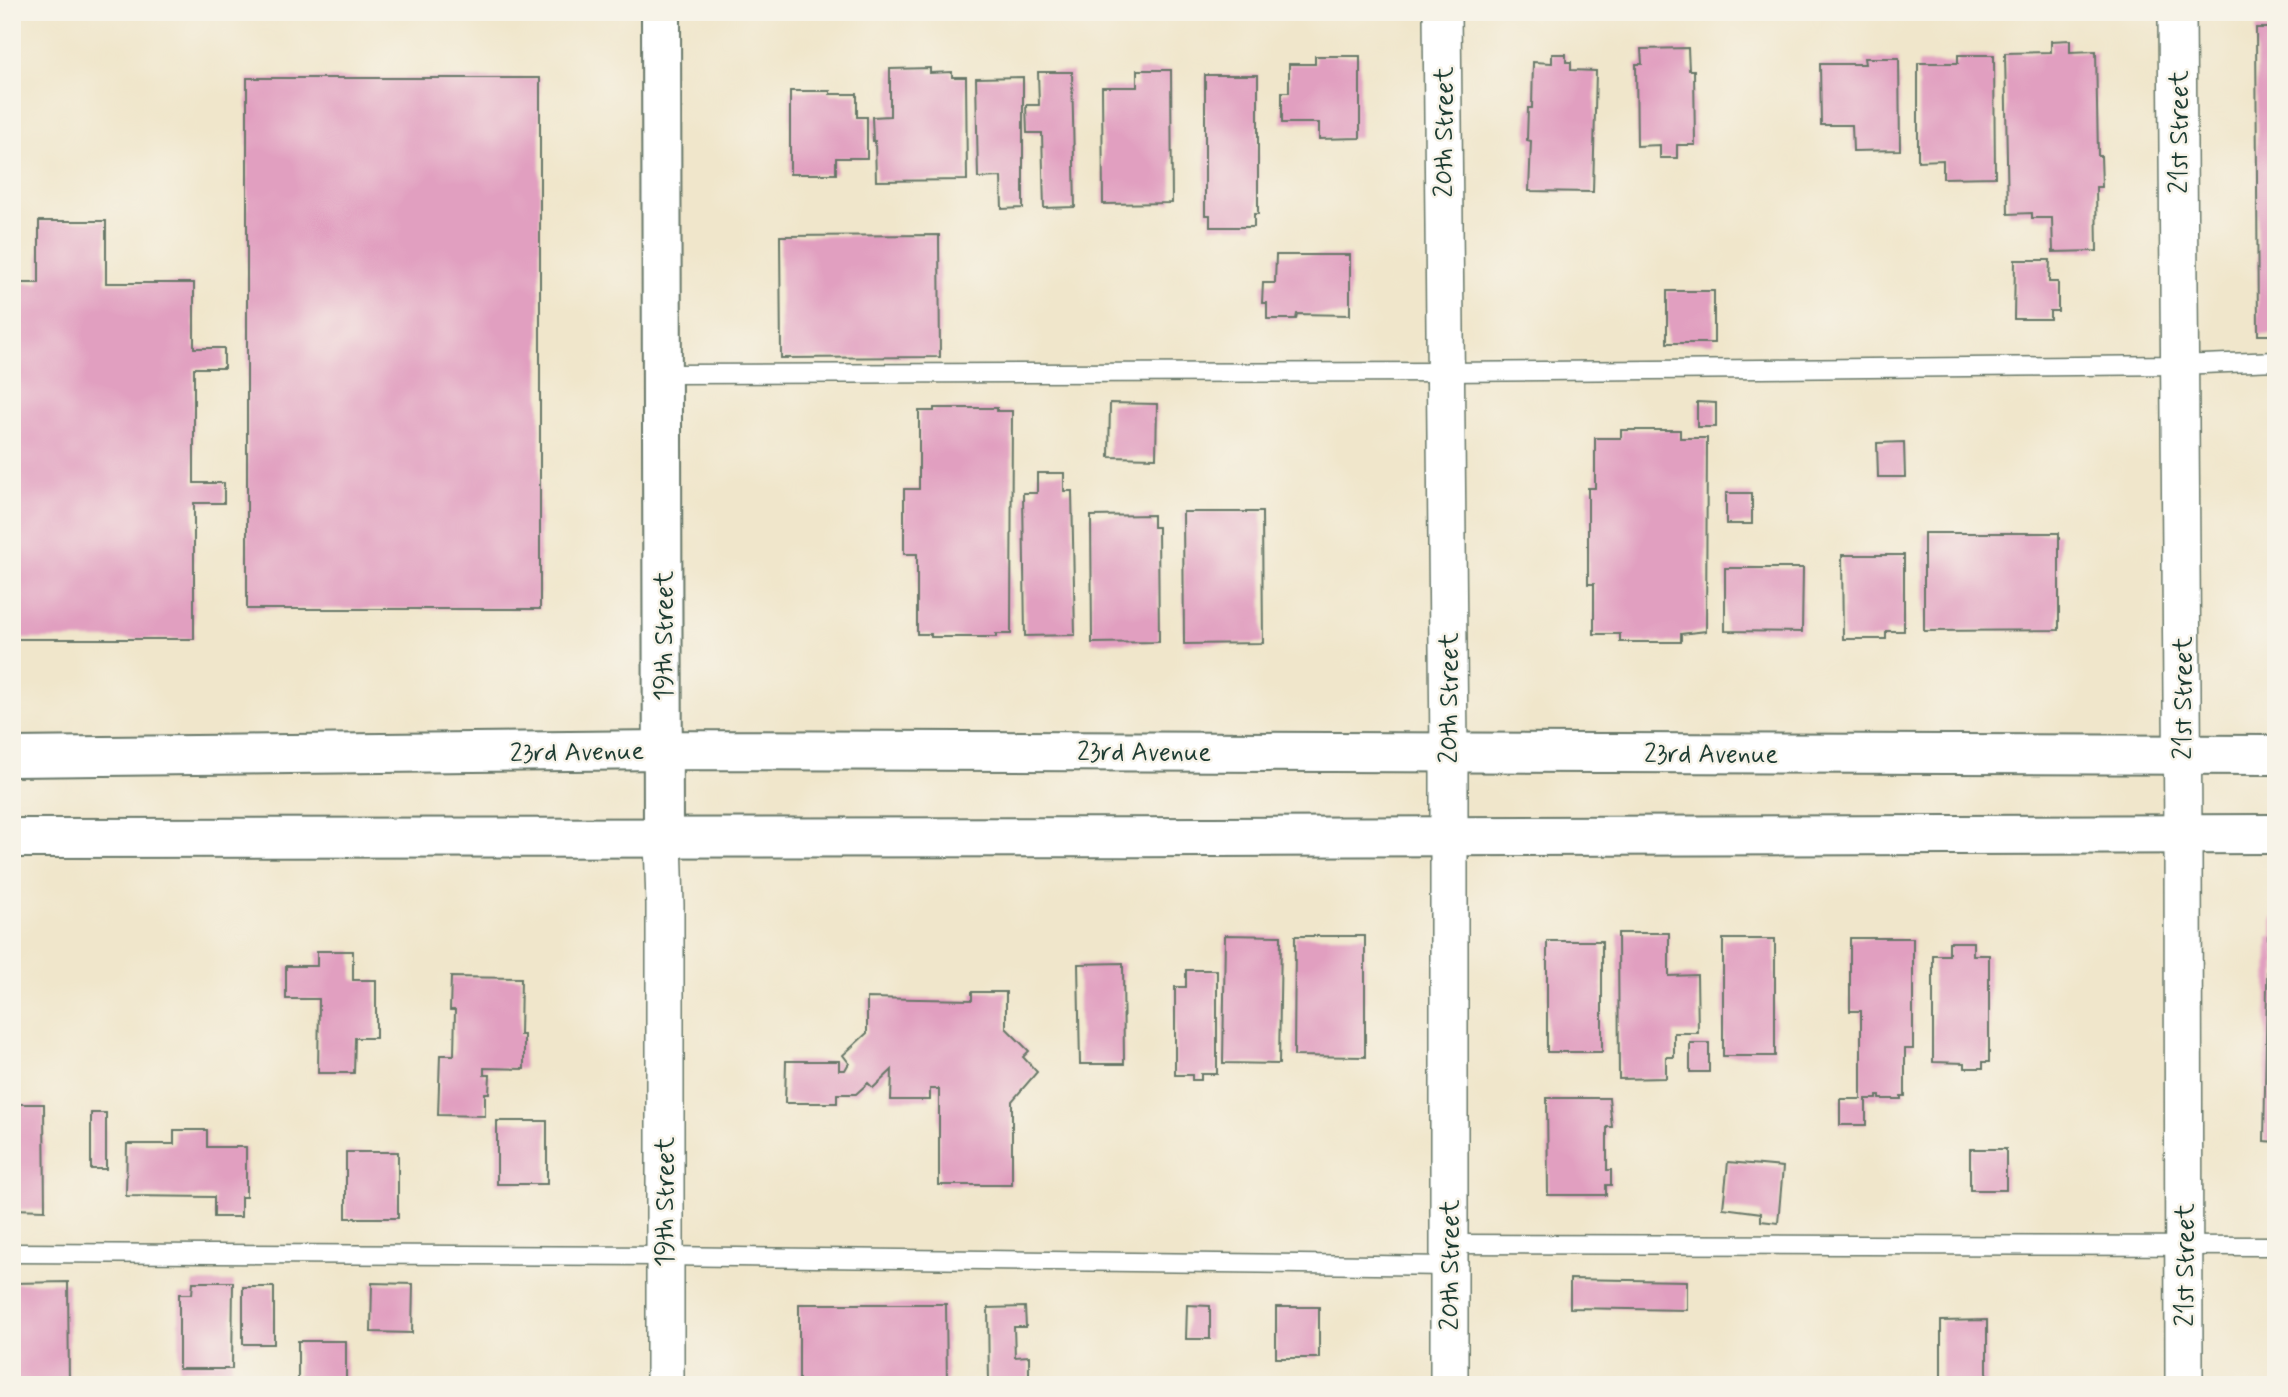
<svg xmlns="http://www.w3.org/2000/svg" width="2288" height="1397" font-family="Mynerve,sans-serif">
<rect width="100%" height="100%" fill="#f7f3e8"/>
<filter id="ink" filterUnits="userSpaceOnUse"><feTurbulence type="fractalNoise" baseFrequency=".0143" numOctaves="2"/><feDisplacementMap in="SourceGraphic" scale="14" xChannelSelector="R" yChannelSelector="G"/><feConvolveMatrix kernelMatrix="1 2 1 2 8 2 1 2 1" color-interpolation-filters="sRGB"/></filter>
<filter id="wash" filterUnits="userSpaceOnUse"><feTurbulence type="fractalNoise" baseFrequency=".00686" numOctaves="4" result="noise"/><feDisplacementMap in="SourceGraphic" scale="28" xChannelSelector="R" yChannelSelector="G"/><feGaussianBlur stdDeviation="1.57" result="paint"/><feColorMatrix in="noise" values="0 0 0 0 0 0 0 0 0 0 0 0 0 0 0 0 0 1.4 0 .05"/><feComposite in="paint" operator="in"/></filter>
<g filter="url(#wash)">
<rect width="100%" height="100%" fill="#f0e6cb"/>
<g id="blocks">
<path fill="#e19fc0" d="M 2256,28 L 2276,28 L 2276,335 L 2258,335 Z
M 2070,40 L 2070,52 L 2096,51 L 2098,156 L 2101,156 L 2102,187 L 2096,187 L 2097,251 L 2053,252 L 2052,218 L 2032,218 L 2032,213 L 2008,214 L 2005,53 L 2051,52 L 2051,41 Z
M 1688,48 L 1689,70 L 1694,70 L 1695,145 L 1677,145 L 1677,158 L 1660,158 L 1660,145 L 1637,146 L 1636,64 L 1642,64 L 1641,49 Z
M 1552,54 L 1566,54 L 1566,62 L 1571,62 L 1571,70 L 1596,71 L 1593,192 L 1529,191 L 1531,141 L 1527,140 L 1528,108 L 1532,108 L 1533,62 L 1552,63 Z
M 1958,55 L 1994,55 L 1995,177 L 1943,178 L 1943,160 L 1918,161 L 1918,63 L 1958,63 Z
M 1315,56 L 1360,56 L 1360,138 L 1319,139 L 1319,123 L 1282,123 L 1282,92 L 1289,92 L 1289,64 L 1315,64 Z
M 1864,58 L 1899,58 L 1900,150 L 1853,151 L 1852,125 L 1821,125 L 1820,64 L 1865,64 Z
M 930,68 L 930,73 L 952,72 L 952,77 L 966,77 L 967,180 L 876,181 L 875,141 L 873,141 L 872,117 L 890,116 L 890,69 Z
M 1137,70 L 1171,70 L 1172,203 L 1103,204 L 1102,87 L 1137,87 Z
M 1038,72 L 1072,72 L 1075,207 L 1044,208 L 1042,133 L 1027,133 L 1026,105 L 1039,105 Z
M 1205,75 L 1258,75 L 1258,214 L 1254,214 L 1254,227 L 1210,227 L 1210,215 L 1205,215 Z
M 1023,77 L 1023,208 L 1002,209 L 1001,177 L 978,178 L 976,78 Z
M 247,78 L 540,78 L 540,609 L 247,609 Z
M 790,91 L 830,91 L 830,94 L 857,94 L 857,117 L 867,117 L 867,158 L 836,158 L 836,174 L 790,174 Z
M 39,221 L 106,221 L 106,283 L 194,283 L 194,348 L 224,348 L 224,368 L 194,368 L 194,483 L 224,483 L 224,503 L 194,503 L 194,639 L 12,639 L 12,283 L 39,283 Z
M 939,235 L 940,357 L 781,358 L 780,236 Z
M 1276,255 L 1350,255 L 1350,315 L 1297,314 L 1296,319 L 1267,319 L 1267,303 L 1262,303 L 1263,283 L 1275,283 Z
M 2015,260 L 2050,260 L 2049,282 L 2058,282 L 2058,311 L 2050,311 L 2050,319 L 2014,319 Z
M 1667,291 L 1714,291 L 1714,343 L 1667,343 Z
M 1697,402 L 1716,403 L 1716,427 L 1697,427 Z
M 1110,403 L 1157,404 L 1156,458 L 1109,457 Z
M 934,408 L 997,408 L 997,411 L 1012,411 L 1011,634 L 996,634 L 996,637 L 931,637 L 931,634 L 917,634 L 917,554 L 904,554 L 904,489 L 919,489 L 919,411 L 934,411 Z
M 1621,430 L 1680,430 L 1680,438 L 1707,438 L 1706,631 L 1681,634 L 1681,642 L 1620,642 L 1620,634 L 1594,634 L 1594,584 L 1588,584 L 1588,488 L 1595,488 L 1595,438 L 1621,438 Z
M 1904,442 L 1905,477 L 1878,477 L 1877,443 Z
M 1037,473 L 1064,473 L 1064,491 L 1072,491 L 1075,635 L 1025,636 L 1023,493 L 1037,493 Z
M 1726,493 L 1752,493 L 1752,524 L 1726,524 Z
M 1183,512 L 1262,512 L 1263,643 L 1184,644 Z
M 1153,515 L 1153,527 L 1158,527 L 1159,642 L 1092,643 L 1091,516 Z
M 1924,533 L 2059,533 L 2059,630 L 1924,631 Z
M 1842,555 L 1904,555 L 1904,631 L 1886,631 L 1886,639 L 1843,639 Z
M 1725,568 L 1803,568 L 1802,632 L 1725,631 Z
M 2272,918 L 2276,918 L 2276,1142 L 2264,1141 L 2268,936 L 2272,936 Z
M 1618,933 L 1669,933 L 1669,976 L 1697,975 L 1698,1033 L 1674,1033 L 1674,1057 L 1666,1057 L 1666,1078 L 1619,1079 Z
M 1225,935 L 1281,936 L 1279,1064 L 1223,1063 Z
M 1295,936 L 1365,936 L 1365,1057 L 1294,1056 Z
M 1850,938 L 1913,938 L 1913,1049 L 1905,1049 L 1905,1096 L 1901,1096 L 1901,1099 L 1880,1099 L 1880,1096 L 1877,1096 L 1877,1099 L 1866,1099 L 1866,1125 L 1840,1125 L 1840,1099 L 1861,1099 L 1861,1011 L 1850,1011 Z
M 1723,939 L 1775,939 L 1775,1056 L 1723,1056 Z
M 1547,941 L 1602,941 L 1602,1052 L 1547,1052 Z
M 1949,942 L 1973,942 L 1973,955 L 1989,955 L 1989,1062 L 1983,1062 L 1983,1068 L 1965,1068 L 1965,1063 L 1933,1062 L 1933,955 L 1949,955 Z
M 317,951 L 353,951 L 353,980 L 376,980 L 376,1038 L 355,1038 L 354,1073 L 318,1073 L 319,999 L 286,999 L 286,966 L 317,966 Z
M 1123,963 L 1124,1064 L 1080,1064 L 1078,964 Z
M 1186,970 L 1217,970 L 1217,1074 L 1201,1074 L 1201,1080 L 1192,1080 L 1192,1075 L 1175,1075 L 1175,987 L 1186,987 Z
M 451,977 L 521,978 L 520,1035 L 524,1035 L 524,1069 L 484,1068 L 484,1075 L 490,1075 L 489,1093 L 485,1093 L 485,1116 L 438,1115 L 440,1055 L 454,1055 L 455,1010 L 450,1010 Z
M 972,992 L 1006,992 L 1006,1028 L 1029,1051 L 1023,1057 L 1037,1072 L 1012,1101 L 1012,1185 L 939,1185 L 939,1089 L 930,1089 L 930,1100 L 891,1100 L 892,1070 L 873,1088 L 868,1083 L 856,1094 L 837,1094 L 837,1103 L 785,1103 L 786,1061 L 839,1061 L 839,1070 L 845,1070 L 849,1063 L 843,1055 L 867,1033 L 867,998 L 972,1000 Z
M 1690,1043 L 1709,1043 L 1709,1072 L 1690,1072 Z
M 1547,1098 L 1609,1098 L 1612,1127 L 1607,1127 L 1607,1170 L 1611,1170 L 1611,1185 L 1606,1185 L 1606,1195 L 1548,1195 Z
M 12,1104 L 44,1104 L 45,1210 L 12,1209 Z
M 91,1113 L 106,1113 L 106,1169 L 91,1169 Z
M 497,1121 L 547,1121 L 547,1184 L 497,1184 Z
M 174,1130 L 207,1130 L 207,1147 L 246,1147 L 246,1197 L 241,1197 L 241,1217 L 214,1217 L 214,1197 L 126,1196 L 127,1144 L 174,1144 Z
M 1970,1149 L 2006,1149 L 2006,1190 L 1970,1190 Z
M 346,1152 L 398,1152 L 398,1218 L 346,1218 Z
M 1728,1162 L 1783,1167 L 1778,1223 L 1761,1221 L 1761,1213 L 1723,1208 Z
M 1570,1279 L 1687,1281 L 1687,1310 L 1570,1308 Z
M 68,1282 L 69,1385 L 12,1385 L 12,1283 Z
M 193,1282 L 233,1282 L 232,1369 L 179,1369 L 179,1294 L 192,1294 Z
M 372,1283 L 413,1284 L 412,1333 L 371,1332 Z
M 243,1287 L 274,1287 L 274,1344 L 243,1344 Z
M 799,1304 L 946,1304 L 947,1384 L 799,1385 Z
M 1187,1305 L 1210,1306 L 1210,1339 L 1186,1339 Z
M 1025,1307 L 1026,1327 L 1014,1327 L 1015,1357 L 1029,1356 L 1029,1385 L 989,1385 L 988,1308 Z
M 1276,1307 L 1319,1307 L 1319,1358 L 1276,1358 Z
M 1987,1320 L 1987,1385 L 1941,1385 L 1941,1321 Z
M 298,1341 L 346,1341 L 346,1385 L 298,1385 Z"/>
</g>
</g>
<g filter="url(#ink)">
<use href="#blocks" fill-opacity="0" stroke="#687869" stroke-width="2"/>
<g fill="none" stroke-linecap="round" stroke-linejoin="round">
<g stroke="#687869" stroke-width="21">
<path id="service" d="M 662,374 L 1445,372 L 2179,365 L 2276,361
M 1449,1244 L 2276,1246
M 12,1253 L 664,1256 L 1449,1266"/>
</g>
<g stroke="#687869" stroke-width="40">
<path id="minor" d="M 1442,12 L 1449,752 L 1449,1385
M 2177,12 L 2183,834 L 2184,1385
M 663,839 L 665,905 L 665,1385"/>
</g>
<g stroke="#687869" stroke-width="42">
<path id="tertiary" d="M 661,12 L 663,839
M 12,757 L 663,750 L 2276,755
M 12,838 C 767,840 1521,835 2276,834"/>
</g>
<use href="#service" stroke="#fff" stroke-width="18"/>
<use href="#minor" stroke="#fff" stroke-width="37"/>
<use href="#tertiary" stroke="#fff" stroke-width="38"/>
</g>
</g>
<g text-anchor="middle" stroke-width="5" stroke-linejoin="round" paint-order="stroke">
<g font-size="26" fill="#1f3d34" stroke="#f7f3e8">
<text transform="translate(1443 132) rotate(-90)" y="9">20th Street</text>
<text transform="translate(2178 132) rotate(-90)" y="9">21st Street</text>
<text transform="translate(663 636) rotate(-90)" y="9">19th Street</text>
<text transform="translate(1448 698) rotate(-90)" y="9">20th Street</text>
<text transform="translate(2182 698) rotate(-90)" y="9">21st Street</text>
<text transform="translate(577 751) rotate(-1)" y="9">23rd Avenue</text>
<text x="1144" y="760">23rd Avenue</text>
<text x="1711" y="762">23rd Avenue</text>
<text transform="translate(664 1202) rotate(-90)" y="9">19th Street</text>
<text transform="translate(1449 1265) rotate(-90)" y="9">20th Street</text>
<text transform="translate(2184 1265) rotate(-90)" y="9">21st Street</text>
</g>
</g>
<rect width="2288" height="1397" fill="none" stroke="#f7f3e8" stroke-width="42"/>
</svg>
